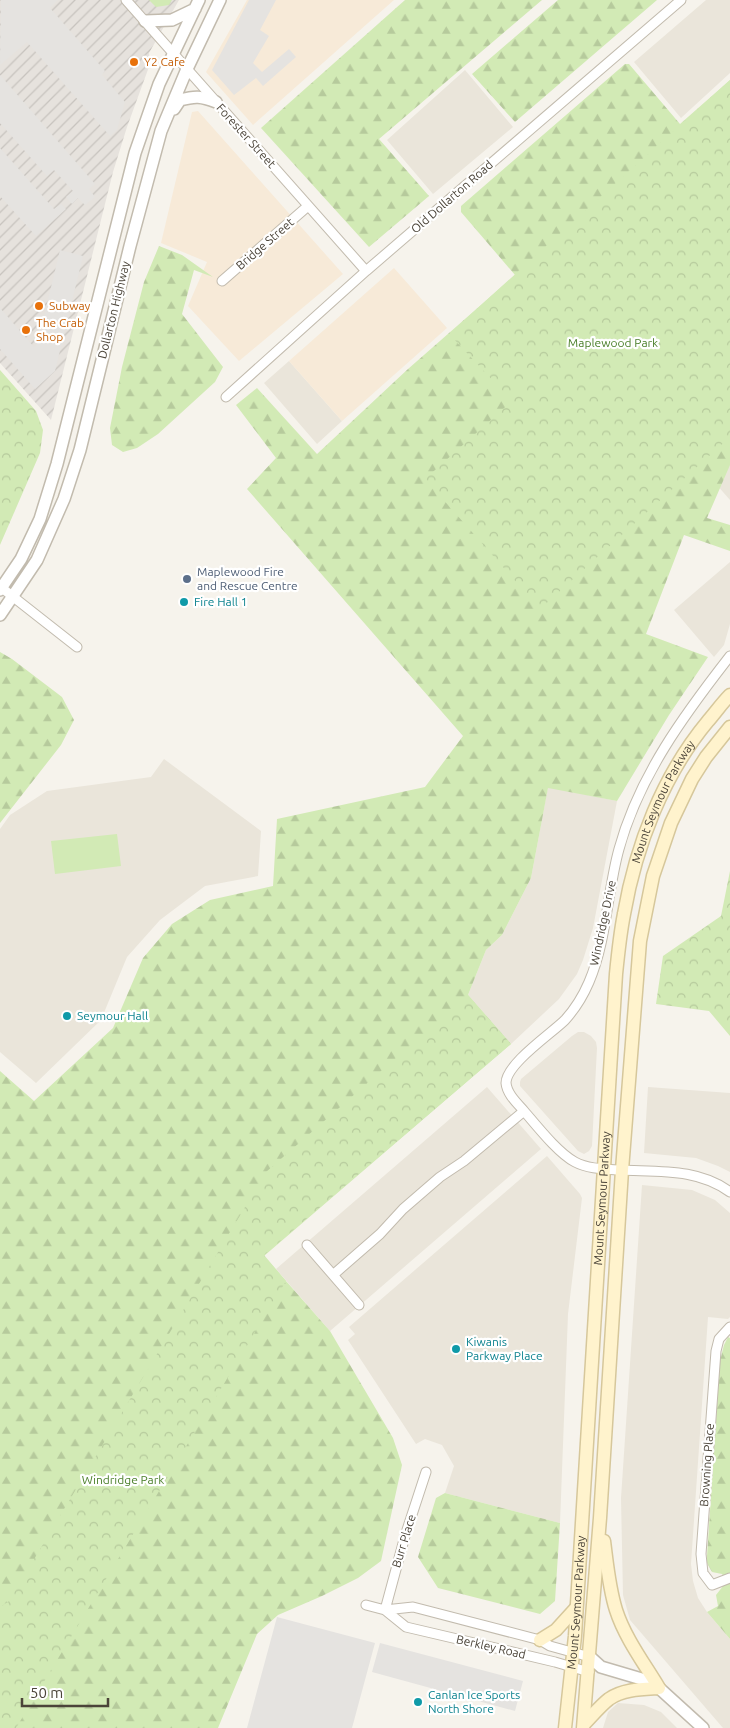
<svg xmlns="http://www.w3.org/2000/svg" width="730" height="1728" font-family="Ubuntu,sans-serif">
<defs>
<pattern id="industrial-furrows" width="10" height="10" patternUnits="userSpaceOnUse" patternTransform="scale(1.25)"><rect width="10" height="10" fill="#e6e2dd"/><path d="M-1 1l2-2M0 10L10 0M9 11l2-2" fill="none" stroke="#c7c3be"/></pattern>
<pattern id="forest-firs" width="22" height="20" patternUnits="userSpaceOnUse" patternTransform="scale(1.25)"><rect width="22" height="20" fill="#d2eab5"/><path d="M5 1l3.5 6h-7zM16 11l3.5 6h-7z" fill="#b6ca9c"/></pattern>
<pattern id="park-crowns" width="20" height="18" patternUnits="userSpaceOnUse" patternTransform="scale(1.25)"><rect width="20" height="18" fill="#d2eab5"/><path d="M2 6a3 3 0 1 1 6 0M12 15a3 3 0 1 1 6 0" fill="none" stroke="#b6ca9c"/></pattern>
</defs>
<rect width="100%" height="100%" fill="#f6f3ec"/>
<path fill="#eae5da" d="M 706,0 L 730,0 L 730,73 L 681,118 L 634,62 Z
M 465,70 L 513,127 L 433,194 L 387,140 Z
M 289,361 L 342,421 L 317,444 L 264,383 Z
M 730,444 L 730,500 L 702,468 Z
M 730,562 L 730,624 L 724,645 L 714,657 L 674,610 Z
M 164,759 L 261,831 L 258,876 L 205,886 L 160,920 L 127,957 L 101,1020 L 36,1083 L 0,1052 L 0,829 L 10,815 L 47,791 L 151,777 Z
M 548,787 L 617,801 L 593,928 L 583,960 L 577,974 L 559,999 L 511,1044 L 468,995 L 486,950 L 502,935 L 531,878 Z
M 578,1032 L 584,1032 L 591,1036 L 596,1042 L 597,1048 L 592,1146 L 589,1151 L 584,1154 L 578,1151 L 520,1086 L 520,1082 L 521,1079 L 572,1036 Z
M 487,1087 L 541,1149 L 330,1331 L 276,1269 Z
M 648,1087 L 730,1093 L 730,1172 L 718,1166 L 696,1158 L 644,1153 Z
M 547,1156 L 580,1194 L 582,1198 L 568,1314 L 560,1523 L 445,1493 L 454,1466 L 442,1445 L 425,1439 L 416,1444 L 348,1340 L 355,1334 L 349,1327 Z
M 642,1185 L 692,1190 L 715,1200 L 730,1213 L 730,1317 L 728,1319 L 708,1317 L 691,1564 L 693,1581 L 698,1598 L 707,1612 L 730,1639 L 730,1728 L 723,1728 L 630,1620 L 623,1595 L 621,1498 Z
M 618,1703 L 644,1705 L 661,1712 L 677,1728 L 603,1728 L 608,1712 Z"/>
<path fill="#f7ead8" d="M 247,0 L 394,0 L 253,125 L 206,72 Z
M 198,111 L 343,274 L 239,361 L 188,306 L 207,262 L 161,243 L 192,112 Z
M 394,268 L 447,328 L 342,421 L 289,361 Z"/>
<path fill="url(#industrial-furrows)" d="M 0,0 L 179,0 L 149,53 L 150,64 L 127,127 L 113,172 L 51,420 L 0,363 Z"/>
<path fill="url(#forest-firs)" d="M 149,0 L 172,0 L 169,5 L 156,7 Z
M 405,0 L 542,0 L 379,139 L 429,196 L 369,247 L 261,128 Z
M 558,0 L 657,0 L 515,122 L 472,74 Z
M 625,64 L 629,64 L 680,124 L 730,80 L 730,465 L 707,518 L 730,525 L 730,551 L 684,535 L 646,634 L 708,657 L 669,715 L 617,801 L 548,788 L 531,878 L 502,935 L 486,950 L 468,995 L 511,1044 L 264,1256 L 330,1331 L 393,1438 L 402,1465 L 381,1561 L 358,1578 L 322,1596 L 278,1615 L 257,1634 L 218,1728 L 0,1728 L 0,1071 L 34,1101 L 113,1028 L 143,958 L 172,924 L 210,900 L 273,886 L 277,819 L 425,787 L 463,736 L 247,489 L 276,458 L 236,405 L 257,388 L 317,454 L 408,369 L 515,275 L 461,212 L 461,206 Z
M 159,246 L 182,255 L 213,277 L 194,270 L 182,314 L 223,367 L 215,382 L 158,434 L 137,448 L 123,452 L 112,445 L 110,428 L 122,367 L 144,282 Z
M 0,652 L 12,659 L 62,697 L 74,720 L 61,745 L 0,823 Z
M 728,1337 L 730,1338 L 730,1639 L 707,1612 L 718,1606 L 716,1595 L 727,1581 L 722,1574 L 712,1572 L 707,1563 L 707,1556 L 720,1361 L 724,1345 Z
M 445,1493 L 560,1523 L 555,1601 L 540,1614 L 438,1588 L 418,1557 L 436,1498 Z"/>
<path fill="url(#park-crowns)" d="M 730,80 L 730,437 L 540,609 L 425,479 L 512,401 L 449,334 Z
M 0,370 L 36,411 L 43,430 L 40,453 L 0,545 Z
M 730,871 L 730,1036 L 709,1011 L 656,1004 L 663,956 L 721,916 Z
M 468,995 L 511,1044 L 264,1255 L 286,1281 L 16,1728 L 0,1728 L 0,1607 L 9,1601 L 266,1172 Z"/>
<path fill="#d2eab5" d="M 117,834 L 121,866 L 55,874 L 51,841 Z"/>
<path fill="#e5e3e0" d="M 1,0 L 58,0 L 50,8 L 105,71 L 102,75 L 125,102 L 117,130 L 110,136 L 27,42 L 0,65 Z
M 249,0 L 276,0 L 260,30 L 269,36 L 253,63 L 262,72 L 289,49 L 296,57 L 263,86 L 256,78 L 234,95 L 212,70 Z
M 0,75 L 95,184 L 89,189 L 95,197 L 85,205 L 78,198 L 72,204 L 66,197 L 73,191 L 54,170 L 47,176 L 0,123 Z
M 0,148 L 54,209 L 61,204 L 66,209 L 36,236 L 0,196 Z
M 60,250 L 83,256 L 55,371 L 35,389 L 0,349 L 0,308 L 34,347 L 37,345 Z
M 277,1617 L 375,1643 L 352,1728 L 247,1728 Z
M 380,1643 L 523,1681 L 515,1711 L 372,1672 Z"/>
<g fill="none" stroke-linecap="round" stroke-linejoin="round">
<g stroke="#c2bbae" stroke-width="11">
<path id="minor" d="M 126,0 L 366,271
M 222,281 L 308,206
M 226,397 L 366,271 L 681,0
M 2,588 L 77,647
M 524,1111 C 537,1126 558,1153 575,1162 C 588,1169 605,1169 620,1170 C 658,1172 698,1168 730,1192
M 307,1245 L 359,1305
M 333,1275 L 380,1234 L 403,1209 L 440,1177 L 464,1161 L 524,1111 C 517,1103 507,1094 506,1083 C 506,1064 552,1033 565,1020 C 575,1009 583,996 589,982 C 607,940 607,892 619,849 C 639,776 684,715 730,656
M 730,1578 L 712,1585 L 703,1573 L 701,1554 L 716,1351 L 719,1339 L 730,1327
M 366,1605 L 385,1610 L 413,1607 L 540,1640 L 550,1646 L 590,1657
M 385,1610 L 406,1627 L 555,1662 L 589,1672
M 385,1610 L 405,1536 L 426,1472"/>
</g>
<g stroke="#c2bbae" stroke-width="14">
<path id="tertiary" d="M 145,21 L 172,20 L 195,9
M 174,109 L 180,100 C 195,96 201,96 216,102
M 0,590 L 21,559 L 40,519 L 57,464 L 135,153 L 159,84 L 199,0
M 0,615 L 37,560 L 64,499 L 80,450 L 130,246 L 161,131 L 187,69 L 220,0
M 590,1657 L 601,1667 L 645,1680 L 659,1688 L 703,1728"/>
</g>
<g stroke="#d6c79b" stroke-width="15">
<g id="secondary">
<path d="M 540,1640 L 556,1630 L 576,1608"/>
<path d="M 584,1724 C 592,1716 600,1706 609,1699 C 623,1689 643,1689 659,1688 C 644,1663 625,1638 616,1610 C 609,1588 607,1564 604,1541"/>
<path id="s1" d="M 565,1728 L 575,1636 L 616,974 C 618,954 620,934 624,914 C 636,845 663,775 708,721 C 715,713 722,703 730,695"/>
<path d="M 583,1728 L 600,1518 L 622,1170 L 640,941 L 653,876 L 671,823 L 692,779 L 706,757 L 730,727"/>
</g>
</g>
<use href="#minor" stroke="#fff" stroke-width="9"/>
<use href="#tertiary" stroke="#fff" stroke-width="11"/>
<use href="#secondary" stroke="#fff3cd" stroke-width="12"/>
</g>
<g fill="#e8710a" stroke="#fff" stroke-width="2">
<circle cx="134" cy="62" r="5"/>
<circle cx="39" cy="306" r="5"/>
<circle cx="26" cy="330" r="5"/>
</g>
<circle fill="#5c6f8a" stroke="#fff" stroke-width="2" cx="187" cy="579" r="5"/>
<g fill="#0f9aa8" stroke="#fff" stroke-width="2">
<circle cx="184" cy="602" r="5"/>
<circle cx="67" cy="1016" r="5"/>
<circle cx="456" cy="1349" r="5"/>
<circle cx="418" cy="1702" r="5"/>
</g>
<g text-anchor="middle" stroke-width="4.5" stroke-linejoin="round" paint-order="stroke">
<g font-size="12" fill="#c56008" stroke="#fff" text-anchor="start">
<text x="144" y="66">Y2 Cafe</text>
<text x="49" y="310">Subway</text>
<text x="36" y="327">The Crab<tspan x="36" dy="14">Shop</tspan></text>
</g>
<g font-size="12" fill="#4b4439" stroke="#fff">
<text transform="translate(246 136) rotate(48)" y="4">Forester Street</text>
<text transform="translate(452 197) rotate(-41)" y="4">Old Dollarton Road</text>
<text transform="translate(265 244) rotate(-41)" y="4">Bridge Street</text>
<text transform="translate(114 310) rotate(-76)" y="4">Dollarton Highway</text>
<text dy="4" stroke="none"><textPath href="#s1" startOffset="936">Mount Seymour Parkway</textPath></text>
<text transform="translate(603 923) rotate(-78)" y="4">Windridge Drive</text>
<text dy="4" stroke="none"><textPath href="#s1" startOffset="531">Mount Seymour Parkway</textPath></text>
<text transform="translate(707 1465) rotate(-86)" y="4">Browning Place</text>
<text transform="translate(404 1541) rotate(-73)" y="4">Burr Place</text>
<text dy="4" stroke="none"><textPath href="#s1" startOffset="126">Mount Seymour Parkway</textPath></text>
<text transform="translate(491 1647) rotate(13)" y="4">Berkley Road</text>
</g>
<g font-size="12" fill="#4a7f2a" stroke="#fff">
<text x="613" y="347">Maplewood Park</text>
<text x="123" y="1484">Windridge Park</text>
</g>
<g font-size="12" fill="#4e5e75" stroke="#fff" text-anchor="start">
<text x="197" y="576">Maplewood Fire<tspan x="197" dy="14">and Rescue Centre</tspan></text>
</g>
<g font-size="12" fill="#0d838f" stroke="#fff" text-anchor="start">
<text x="194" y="606">Fire Hall 1</text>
<text x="77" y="1020">Seymour Hall</text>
<text x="466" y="1346">Kiwanis<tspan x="466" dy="14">Parkway Place</tspan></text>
<text x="428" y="1699">Canlan Ice Sports<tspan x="428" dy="14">North Shore</tspan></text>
</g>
</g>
<path d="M22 1698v8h86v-8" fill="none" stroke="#4b4439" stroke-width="2.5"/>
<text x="30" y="1698" font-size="15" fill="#4b4439" stroke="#ffffff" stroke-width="4" paint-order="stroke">50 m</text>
</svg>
